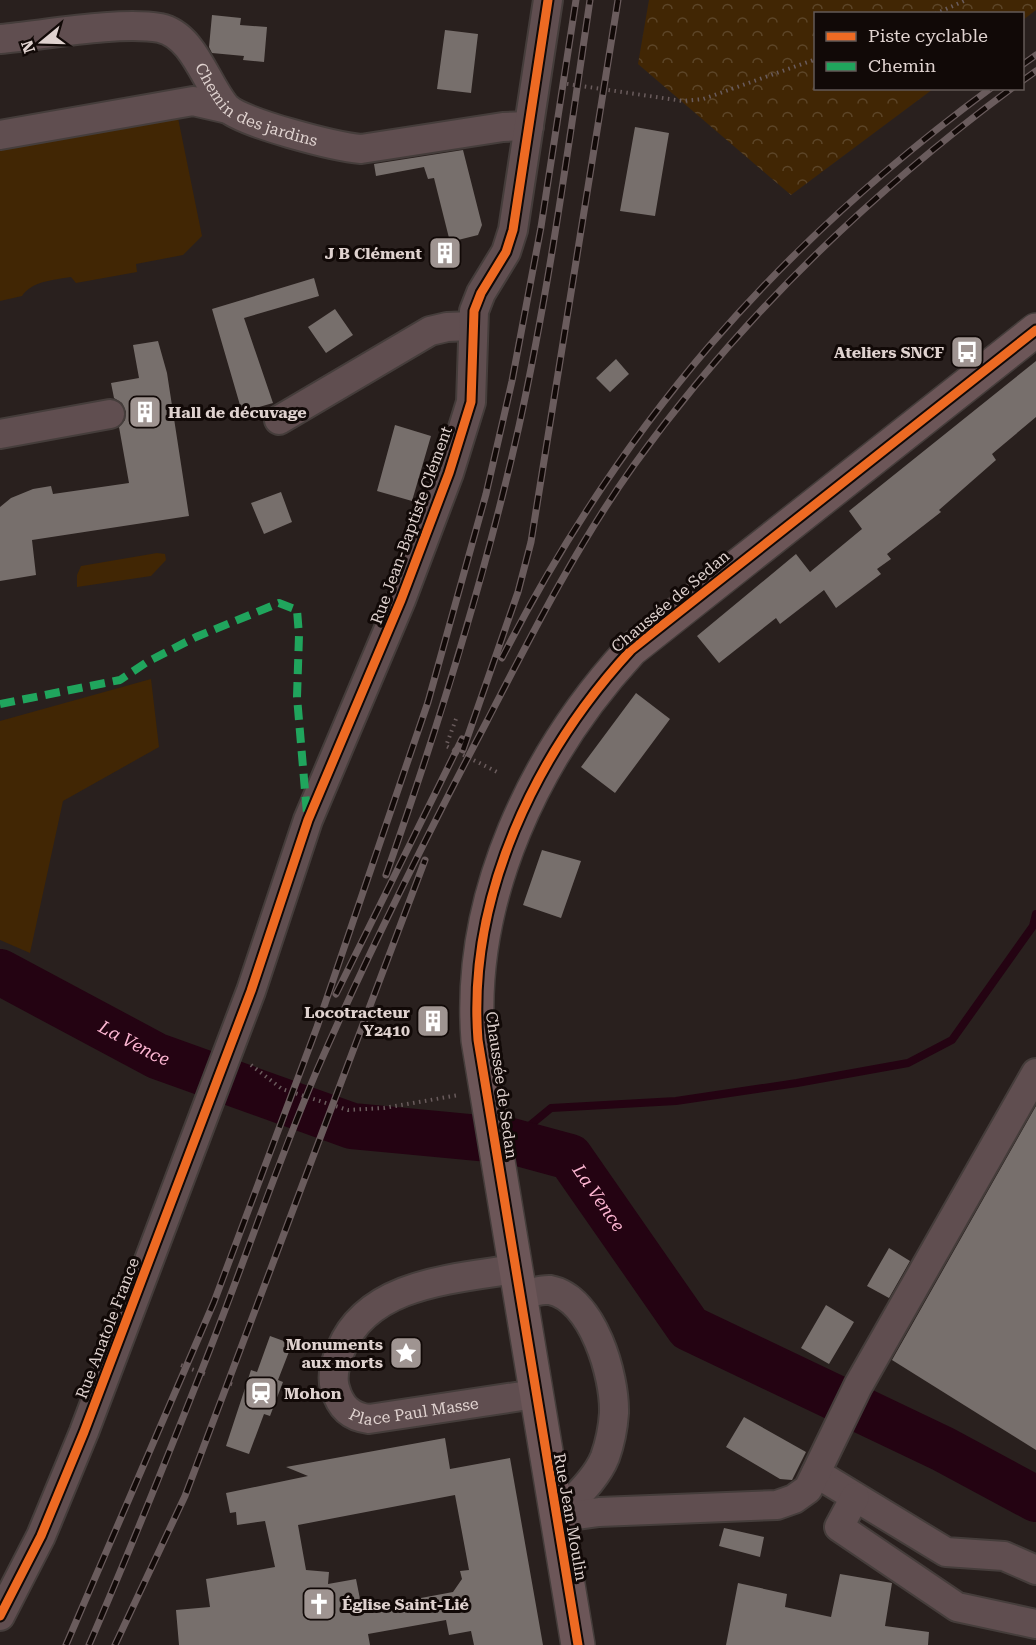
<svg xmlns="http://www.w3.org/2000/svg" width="1036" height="1645" font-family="'Roboto Serif',serif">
<defs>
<pattern id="forest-crowns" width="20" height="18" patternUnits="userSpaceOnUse" patternTransform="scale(1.5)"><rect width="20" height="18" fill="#412604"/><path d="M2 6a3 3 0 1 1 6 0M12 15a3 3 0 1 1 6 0" fill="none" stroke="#5c4528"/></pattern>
</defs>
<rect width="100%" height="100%" fill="#29201e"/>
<path fill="#412604" d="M 177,113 L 202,236 L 183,255 L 136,264 L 137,272 L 76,283 L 71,277 C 53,280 32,281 22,296 L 0,301 L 0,143 Z
M 157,553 L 165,554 L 166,560 L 151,576 L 77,587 L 77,575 L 81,566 Z
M 151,679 L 159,747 L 63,801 L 30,953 L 0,940 L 0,721 Z"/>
<path fill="url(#forest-crowns)" d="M 649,0 L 1036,0 L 1036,10 L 1023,20 L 1022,14 L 816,14 L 816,88 L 933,89 L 791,195 L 638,64 Z"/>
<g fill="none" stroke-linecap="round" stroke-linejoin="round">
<path stroke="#240312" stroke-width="8" d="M 511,1141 L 551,1108 L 676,1101 L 797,1083 L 908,1063 L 952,1040 L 1033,926 L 1036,914"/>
<path stroke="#240312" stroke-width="46" id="s1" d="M 0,972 L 157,1056 L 352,1126 L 511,1141 L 570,1157 L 689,1328 L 943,1449 L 1036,1499"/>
</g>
<path fill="#776f6c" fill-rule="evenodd" d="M 212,15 L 241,18 L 240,25 L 267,27 L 264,62 L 243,60 L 244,56 L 212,53 L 209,47 Z
M 445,30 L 478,34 L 471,93 L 437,89 Z
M 635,127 L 669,133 L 655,216 L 620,211 Z
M 463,150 L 482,225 L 478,235 L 450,242 L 434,178 L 428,179 L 424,167 L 376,176 L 374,164 Z
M 314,278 L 319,296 L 244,318 L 273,403 L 242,412 L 212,309 Z
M 335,309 L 353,335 L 326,353 L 308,327 Z
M 158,341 L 167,373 L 189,516 L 32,540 L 36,575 L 0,581 L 0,507 L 11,498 L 33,489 L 51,486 L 53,494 L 129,483 L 119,427 L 125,420 L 126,412 L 122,403 L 114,398 L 111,383 L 139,378 L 133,345 Z
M 616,359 L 629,374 L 610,392 L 596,378 Z
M 1036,361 L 1036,417 L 992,454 L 996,460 L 939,510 L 941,512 L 887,554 L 891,559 L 877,569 L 881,574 L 836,608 L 824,590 L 780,624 L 776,618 L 719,663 L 697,636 L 796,554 L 810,572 L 862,529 L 849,511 Z
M 395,425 L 431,436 L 412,501 L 377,491 Z
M 281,492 L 292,522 L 264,534 L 251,503 Z
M 636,693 L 670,719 L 615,793 L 581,767 Z
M 542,850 L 581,861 L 561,918 L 523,905 Z
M 1036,1106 L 1036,1450 L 892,1360 Z
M 889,1248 L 910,1261 L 889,1298 L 867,1286 Z
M 826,1305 L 854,1322 L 829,1364 L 801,1348 Z
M 270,1336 L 292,1344 L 278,1380 L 283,1382 L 270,1416 L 264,1414 L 249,1454 L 226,1446 L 251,1370 L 257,1372 Z
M 744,1417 L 806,1452 L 792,1480 L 780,1479 L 726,1447 Z
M 445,1438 L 450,1469 L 510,1458 L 543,1645 L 474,1645 L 471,1631 L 449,1635 L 446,1620 L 368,1634 L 370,1645 L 179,1645 L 176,1610 L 210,1607 L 206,1579 L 275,1567 L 265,1521 L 237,1525 L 236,1512 L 230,1513 L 226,1493 L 308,1476 L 286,1467 ZM 455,1495 L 469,1570 L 460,1571 L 462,1579 L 453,1592 L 362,1609 L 356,1579 L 328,1584 L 329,1572 L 306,1570 L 298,1525 Z
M 724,1528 L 764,1537 L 760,1557 L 719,1546 Z
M 840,1574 L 892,1583 L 885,1626 L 929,1632 L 928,1645 L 726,1645 L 738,1583 L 787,1594 L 785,1607 L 831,1617 Z"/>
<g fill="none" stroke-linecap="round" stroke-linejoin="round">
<g stroke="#453d3b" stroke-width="32">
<g id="minor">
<path id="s2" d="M 0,39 C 44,35 119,21 160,28 C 194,35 206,84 226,107 C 241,123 337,147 361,149 L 503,127 L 529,126"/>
<path d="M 0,135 L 193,101 L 228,109"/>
<path d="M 279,420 L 430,331 L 447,327 L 472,326"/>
<path d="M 0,434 L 110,414"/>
<path id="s3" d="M 515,1269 C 453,1279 368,1283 341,1349 C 336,1361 331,1375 335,1388 C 340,1407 351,1417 369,1419 L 535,1394"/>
<path d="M 519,1295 C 528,1294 542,1289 550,1290 C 593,1298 615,1376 614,1413 C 613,1428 610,1443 605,1457 C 596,1480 572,1500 556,1518"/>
<path d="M 816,1473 L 946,1552 L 1004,1556 L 1036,1570"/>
<path d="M 855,1497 L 839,1527 L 957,1607 L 1036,1624"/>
<path d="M 556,1518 L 599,1512 L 777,1505 L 794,1499 L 808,1489 L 858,1386 L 1036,1073"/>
<path d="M 0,1616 L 41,1536 L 84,1432 L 251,991 L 308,820 L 401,600 L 449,473 L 471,402 L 474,311 L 481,293 L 506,252 L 513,230 L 548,0"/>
</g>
</g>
<g stroke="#453d3b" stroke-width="36">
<path id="major" d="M 578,1645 L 478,1040 C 467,897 535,754 631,650 L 1036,330"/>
</g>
<path stroke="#6a5c5d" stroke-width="4" stroke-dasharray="1.5 4.5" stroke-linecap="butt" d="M 935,14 L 966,0
M 561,83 L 683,101 L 703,99 L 816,59
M 456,719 L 446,746 L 499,773
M 251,1065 L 282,1089 L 348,1110 L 384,1108 L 459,1095
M 181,1365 L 207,1375
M 225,1382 L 234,1385"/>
<use href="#minor" stroke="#604e50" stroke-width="28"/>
<use href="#major" stroke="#6c5658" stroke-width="33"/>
<g stroke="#6a5c5d" stroke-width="7">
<path id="rail" d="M 1022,65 L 1036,55
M 1022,81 L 1036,71
M 502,658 C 623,421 777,246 991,88
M 463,750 L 518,592 L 531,542 L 618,0
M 386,875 C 438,727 485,578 519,426 C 550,285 569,142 590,0
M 336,994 L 462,739
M 66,1645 L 214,1302 L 317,1027 L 428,702 L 486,494 L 512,381 L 541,227 L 576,0
M 89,1645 C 128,1555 165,1463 201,1372 C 241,1272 275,1169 317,1070 C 369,951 427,835 487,721 C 532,634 577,545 634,465 C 739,319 868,195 1012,88
M 115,1645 L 185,1496 L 425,860"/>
</g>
<use href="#rail" stroke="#110907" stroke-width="4.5" stroke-dasharray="14" stroke-linecap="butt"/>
<path stroke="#20a55d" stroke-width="8" stroke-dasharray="15 8" stroke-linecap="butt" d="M 0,704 L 120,680 L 147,662 L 196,637 L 279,603 L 297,610 L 299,635 L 297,697 L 307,814"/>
<g stroke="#110907" stroke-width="13">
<path id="cycleway" d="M 0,1616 L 41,1536 L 84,1432 L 251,991 L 308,820 L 401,600 L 449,473 L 471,402 L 474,311 L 481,293 L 506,252 L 513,230 L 548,0
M 578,1645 L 478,1040 C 467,897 535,754 631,650 L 1036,330"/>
</g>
<use href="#cycleway" stroke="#ed6a23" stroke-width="9"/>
</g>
<defs>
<g id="building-square" transform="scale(1.725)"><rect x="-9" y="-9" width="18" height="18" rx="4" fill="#9f9491" stroke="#110907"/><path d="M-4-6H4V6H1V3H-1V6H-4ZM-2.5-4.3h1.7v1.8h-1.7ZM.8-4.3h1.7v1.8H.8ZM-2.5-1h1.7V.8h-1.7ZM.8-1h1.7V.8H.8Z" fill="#fff"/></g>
<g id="bus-square" transform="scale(1.725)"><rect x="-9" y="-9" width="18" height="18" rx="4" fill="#9f9491" stroke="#110907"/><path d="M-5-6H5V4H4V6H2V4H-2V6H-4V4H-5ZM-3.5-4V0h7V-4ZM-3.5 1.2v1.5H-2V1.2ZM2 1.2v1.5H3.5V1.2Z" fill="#fff"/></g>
<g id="sight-square" transform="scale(1.725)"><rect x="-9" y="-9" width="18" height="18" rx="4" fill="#9f9491" stroke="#110907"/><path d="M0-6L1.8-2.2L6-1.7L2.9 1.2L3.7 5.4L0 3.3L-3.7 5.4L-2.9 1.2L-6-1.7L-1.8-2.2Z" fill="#fff"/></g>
<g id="station-square" transform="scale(1.725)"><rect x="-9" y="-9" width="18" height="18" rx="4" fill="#9f9491" stroke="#110907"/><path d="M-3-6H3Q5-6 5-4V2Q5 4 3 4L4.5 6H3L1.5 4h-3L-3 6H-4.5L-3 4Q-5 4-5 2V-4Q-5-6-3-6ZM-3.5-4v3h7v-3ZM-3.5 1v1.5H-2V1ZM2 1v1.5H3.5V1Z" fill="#fff"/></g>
<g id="church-square" transform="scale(1.725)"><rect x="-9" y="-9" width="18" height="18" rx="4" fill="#9f9491" stroke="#110907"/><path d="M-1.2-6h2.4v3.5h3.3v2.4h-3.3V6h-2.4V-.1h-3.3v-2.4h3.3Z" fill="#fff"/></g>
</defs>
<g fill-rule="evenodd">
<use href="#building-square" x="445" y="253"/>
<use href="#bus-square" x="967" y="352"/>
<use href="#building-square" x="145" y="412"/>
<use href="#building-square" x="433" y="1021"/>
<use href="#sight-square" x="406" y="1353"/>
<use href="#station-square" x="261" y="1393"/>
<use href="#church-square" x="319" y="1604"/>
</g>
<g text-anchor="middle" stroke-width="6" stroke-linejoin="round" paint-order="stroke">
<g font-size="16" fill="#dfd2cf" stroke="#110907">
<text dy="6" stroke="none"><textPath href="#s2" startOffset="290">Chemin des jardins</textPath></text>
<text transform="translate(411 525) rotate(-70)" y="6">Rue Jean-Baptiste Clément</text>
<text transform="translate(670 601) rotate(-40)" y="6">Chaussée de Sedan</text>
<text transform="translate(502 1085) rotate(82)" y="6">Chaussée de Sedan</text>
<text transform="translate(107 1328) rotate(-69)" y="6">Rue Anatole France</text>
<text dy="6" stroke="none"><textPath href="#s3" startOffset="336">Place Paul Masse</textPath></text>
<text transform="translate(571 1517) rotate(80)" y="6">Rue Jean Moulin</text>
</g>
<g font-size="16" font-weight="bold" fill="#dfd2cf" stroke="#110907" text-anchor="end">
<text x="422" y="259">J B Clément</text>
<text x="944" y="358">Ateliers SNCF</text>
<text x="168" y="418" text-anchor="start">Hall de décuvage</text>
<text x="410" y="1018">Locotracteur<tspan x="410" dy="18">Y2410</tspan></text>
<text x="383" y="1350">Monuments<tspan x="383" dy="18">aux morts</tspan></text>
<text x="284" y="1399" text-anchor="start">Mohon</text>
<text x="342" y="1610" text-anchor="start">Église Saint-Lié</text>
</g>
<g font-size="18" font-style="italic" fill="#fdb6d2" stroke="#110907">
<text dy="6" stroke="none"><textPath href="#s1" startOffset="152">La Vence</textPath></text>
<text dy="6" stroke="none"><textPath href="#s1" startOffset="656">La Vence</textPath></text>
</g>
</g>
<rect x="814" y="12" width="210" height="78" fill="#110907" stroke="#635957" stroke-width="1.5"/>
<rect x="826" y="32" width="30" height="9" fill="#ed6a23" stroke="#635957" stroke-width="1.5"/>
<text x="868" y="42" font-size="18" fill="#dfd2cf">Piste cyclable</text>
<rect x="826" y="62" width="30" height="9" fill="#20a55d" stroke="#635957" stroke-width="1.5"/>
<text x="868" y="72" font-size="18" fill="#dfd2cf">Chemin</text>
<g transform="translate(42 42) rotate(251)" stroke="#110907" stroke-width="4.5" paint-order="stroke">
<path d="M0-4.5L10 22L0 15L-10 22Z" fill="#dfd2cf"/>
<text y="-9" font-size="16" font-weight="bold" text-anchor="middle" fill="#dfd2cf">N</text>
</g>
</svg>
